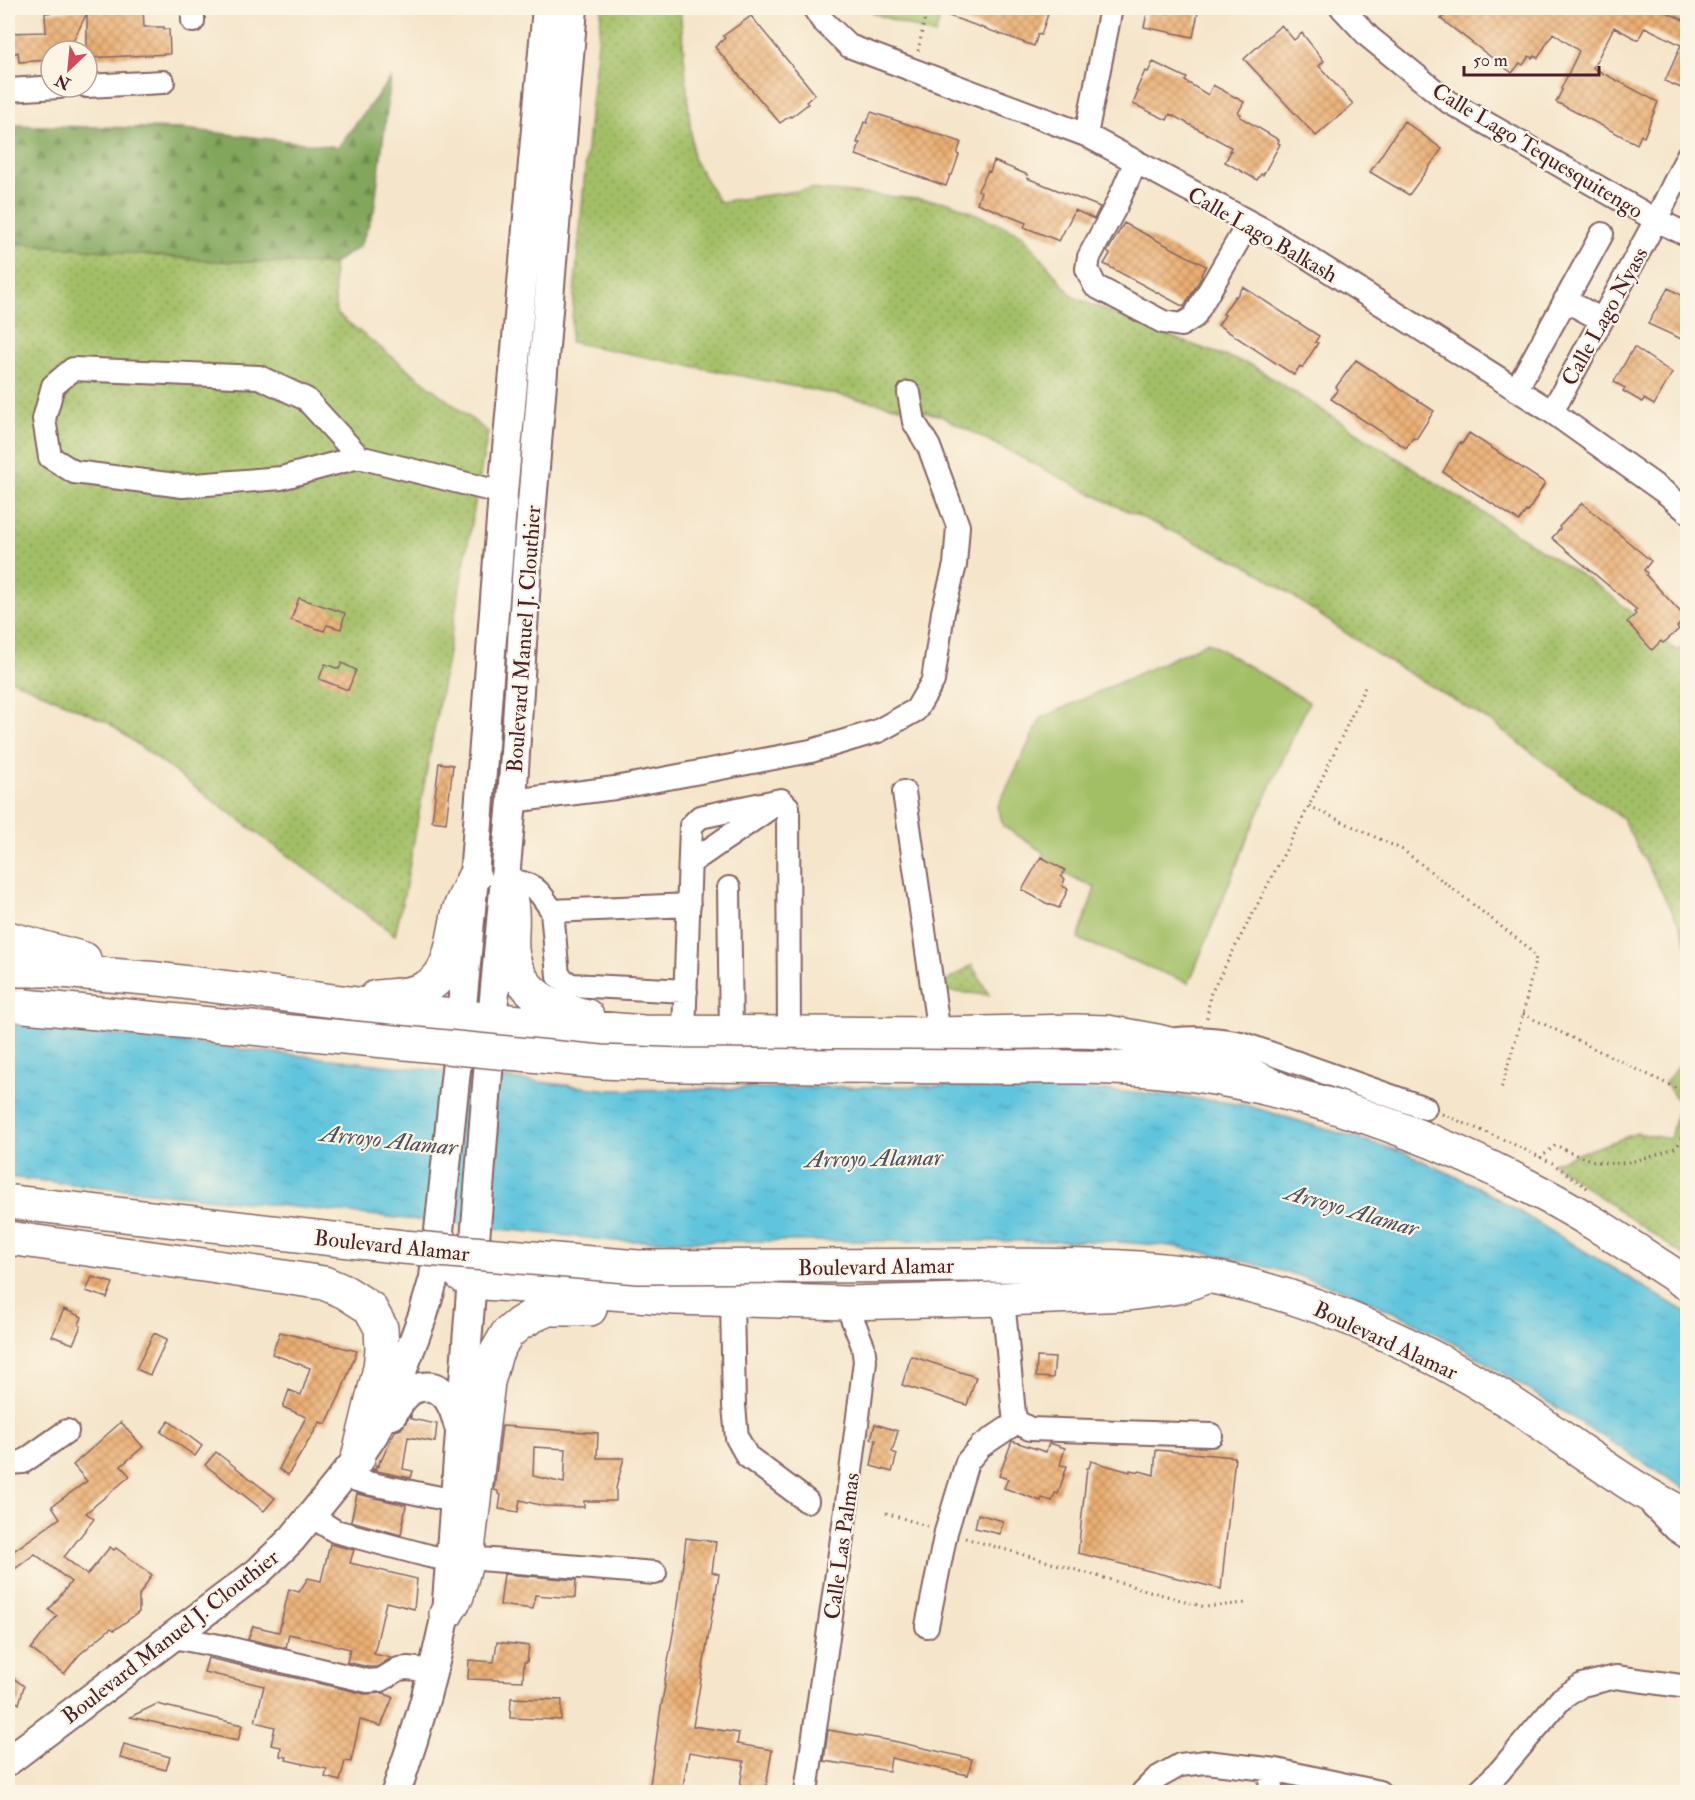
<svg xmlns="http://www.w3.org/2000/svg" width="1695" height="1800" font-family="'IM FELL Double Pica',serif">
<defs>
<pattern id="grass-dots" width="8" height="8" patternUnits="userSpaceOnUse" patternTransform="scale(1.5)"><rect width="8" height="8" fill="#a3bf66"/><path d="M2 2h.1M6 6h.1" fill="none" stroke="#879b54" stroke-width="1.8" stroke-linecap="round"/></pattern>
<pattern id="forest-firs" width="22" height="20" patternUnits="userSpaceOnUse" patternTransform="scale(1.5)"><rect width="22" height="20" fill="#82a65b"/><path d="M5 1l3.5 6h-7zM16 11l3.5 6h-7z" fill="#6c874b"/></pattern>
<pattern id="water-ripples" width="26" height="14" patternUnits="userSpaceOnUse" patternTransform="scale(1.5)"><rect width="26" height="14" fill="#5fc4dd"/><path d="M2 4q2-2 4 0t4 0M15 11q2-2 4 0t4 0" fill="none" stroke="#54a8be"/></pattern>
<pattern id="building-cross-hatch" width="8" height="8" patternUnits="userSpaceOnUse" patternTransform="scale(1.5)"><rect width="8" height="8" fill="#ebaf73"/><path d="M0 0l8 8M0 8l8-8" fill="none" stroke="#c08e5f"/></pattern>
</defs>
<rect width="100%" height="100%" fill="#fcf5e5"/>
<filter id="ink" filterUnits="userSpaceOnUse"><feTurbulence type="fractalNoise" baseFrequency=".0167" numOctaves="2"/><feDisplacementMap in="SourceGraphic" scale="12" xChannelSelector="R" yChannelSelector="G"/><feConvolveMatrix kernelMatrix="1 2 1 2 8 2 1 2 1" color-interpolation-filters="sRGB"/></filter>
<filter id="wash" filterUnits="userSpaceOnUse"><feTurbulence type="fractalNoise" baseFrequency=".008" numOctaves="4" result="noise"/><feDisplacementMap in="SourceGraphic" scale="24" xChannelSelector="R" yChannelSelector="G"/><feGaussianBlur stdDeviation="1.35" result="paint"/><feColorMatrix in="noise" values="0 0 0 0 0 0 0 0 0 0 0 0 0 0 0 0 0 1.4 0 .05"/><feComposite in="paint" operator="in"/></filter>
<g filter="url(#wash)">
<rect width="100%" height="100%" fill="#f5e5ca"/>
<path fill="url(#grass-dots)" stroke="#766f48" stroke-width="1.5" d="M 602,8 L 680,8 L 693,158 L 719,202 L 811,189 L 949,202 L 1022,234 L 1073,297 L 1179,340 L 1253,366 L 1604,590 L 1677,651 L 1687,643 L 1687,945 L 1679,924 L 1622,818 L 1553,769 L 1493,723 L 1375,653 L 1252,568 L 1108,502 L 939,415 L 570,342 L 591,104 Z
M 8,242 L 214,261 L 333,264 L 336,313 L 488,432 L 405,890 L 395,935 L 107,722 L 8,678 Z
M 972,965 L 989,995 L 933,990 Z
M 1687,1055 L 1687,1258 L 1552,1163 L 1637,1133 L 1670,1139 L 1679,1102 L 1665,1083 Z"/>
<path fill="url(#forest-firs)" stroke="#666243" stroke-width="1.5" d="M 391,78 L 374,211 L 360,246 L 333,264 L 214,261 L 8,242 L 8,125 L 184,129 L 338,147 Z"/>
<path fill="#a3bf66" stroke="#766f48" stroke-width="1.5" d="M 882,8 L 943,8 L 935,35 L 873,13 Z
M 1208,642 L 1309,702 L 1247,839 L 1189,983 L 1078,939 L 1095,888 L 1042,862 L 1043,852 L 1003,826 L 998,806 L 1041,718 Z"/>
<path fill="url(#water-ripples)" stroke="#547284" stroke-width="1.5" d="M 8,1023 L 611,1090 L 1002,1085 L 1108,1091 L 1177,1096 L 1245,1105 L 1403,1152 L 1478,1187 L 1687,1313 L 1687,1490 L 1466,1350 L 1409,1319 L 1347,1291 L 1293,1274 L 1232,1258 L 1172,1246 L 1106,1241 L 616,1241 L 8,1177 Z"/>
<g id="blocks">
<path fill="url(#building-cross-hatch)" fill-rule="evenodd" d="M 87,8 L 143,8 L 144,27 L 164,27 L 164,29 L 169,29 L 170,54 L 87,58 L 87,13 L 68,51 L 51,51 L 51,60 L 19,62 L 18,52 L 8,56 L 8,33 L 46,32 L 45,13 L 87,9 Z
M 933,8 L 1048,8 L 1046,14 L 1048,14 L 1041,35 L 1038,34 L 1034,46 L 932,10 Z
M 1170,8 L 1199,8 L 1193,37 L 1144,27 L 1148,9 L 1169,13 Z
M 1450,8 L 1657,8 L 1688,22 L 1688,91 L 1665,81 L 1681,45 L 1645,27 L 1638,40 L 1614,27 L 1593,68 L 1658,102 L 1644,137 L 1641,135 L 1637,144 L 1556,102 L 1562,90 L 1561,89 L 1579,51 L 1553,33 L 1538,58 L 1534,56 L 1532,58 L 1529,56 L 1523,65 L 1520,63 L 1512,73 L 1441,19 Z
M 751,16 L 815,94 L 806,102 L 808,104 L 791,117 L 790,116 L 780,123 L 715,47 L 725,38 L 723,36 Z
M 1281,25 L 1294,40 L 1302,33 L 1324,61 L 1319,66 L 1353,104 L 1316,136 L 1244,59 Z
M 1153,62 L 1187,78 L 1185,81 L 1208,95 L 1213,85 L 1244,102 L 1238,113 L 1241,114 L 1240,117 L 1279,140 L 1278,143 L 1280,144 L 1263,175 L 1261,174 L 1257,180 L 1225,162 L 1231,151 L 1229,151 L 1231,147 L 1209,135 L 1170,114 L 1167,120 L 1133,104 L 1138,92 L 1136,91 L 1145,71 L 1148,72 Z
M 871,112 L 961,142 L 957,154 L 959,155 L 952,175 L 950,175 L 946,186 L 856,155 L 860,143 L 857,143 L 864,122 L 867,123 Z
M 1404,121 L 1442,149 L 1409,195 L 1370,172 Z
M 994,161 L 1028,175 L 1027,178 L 1100,207 L 1094,219 L 1075,210 L 1059,241 L 1024,227 L 1026,223 L 977,203 L 981,192 L 978,190 L 988,171 L 990,172 Z
M 1124,223 L 1206,266 L 1201,275 L 1202,276 L 1184,307 L 1104,264 L 1110,254 L 1107,252 Z
M 1243,287 L 1319,336 L 1315,342 L 1318,343 L 1302,368 L 1300,366 L 1294,375 L 1218,325 L 1225,315 L 1223,314 L 1235,296 L 1236,297 Z
M 1668,288 L 1688,299 L 1688,342 L 1648,324 Z
M 1634,347 L 1672,373 L 1654,405 L 1644,399 L 1642,402 L 1623,391 L 1625,388 L 1614,382 Z
M 1356,360 L 1434,411 L 1416,439 L 1413,438 L 1406,448 L 1331,399 L 1338,389 L 1336,387 Z
M 1469,433 L 1545,483 L 1528,512 L 1526,511 L 1519,521 L 1443,472 L 1460,442 L 1462,444 Z
M 1582,503 L 1651,561 L 1644,570 L 1647,573 L 1646,575 L 1686,618 L 1677,627 L 1679,629 L 1667,640 L 1663,643 L 1661,641 L 1652,650 L 1627,622 L 1636,614 L 1634,612 L 1637,610 L 1552,538 L 1560,529 L 1559,527 Z
M 299,598 L 345,613 L 341,629 L 327,625 L 324,631 L 291,620 Z
M 342,663 L 356,670 L 348,690 L 319,679 L 325,664 L 339,669 Z
M 439,763 L 453,765 L 446,823 L 432,821 Z
M 1041,857 L 1065,870 L 1061,876 L 1065,879 L 1062,886 L 1068,889 L 1059,908 L 1046,903 L 1022,890 Z
M 92,1277 L 113,1283 L 107,1298 L 86,1291 Z
M 64,1309 L 82,1317 L 79,1325 L 81,1326 L 73,1344 L 52,1336 Z
M 280,1332 L 357,1351 L 340,1395 L 326,1424 L 320,1422 L 288,1475 L 279,1469 L 306,1417 L 283,1407 L 289,1390 L 301,1395 L 310,1368 L 272,1354 Z
M 154,1333 L 167,1339 L 150,1375 L 136,1369 Z
M 911,1356 L 976,1377 L 967,1405 L 902,1385 Z
M 1037,1357 L 1055,1358 L 1053,1378 L 1036,1377 Z
M 411,1415 L 411,1419 L 437,1424 L 435,1442 L 408,1437 L 403,1469 L 413,1471 L 411,1478 L 372,1470 L 373,1469 L 376,1469 L 376,1465 L 379,1466 L 380,1460 L 381,1461 L 395,1431 L 401,1429 Z
M 169,1421 L 202,1446 L 195,1456 L 161,1432 Z
M 121,1422 L 143,1447 L 121,1466 L 130,1476 L 86,1513 L 94,1519 L 64,1557 L 87,1575 L 110,1547 L 114,1550 L 116,1548 L 152,1575 L 139,1595 L 139,1612 L 114,1630 L 111,1628 L 79,1655 L 64,1674 L 31,1649 L 57,1616 L 49,1610 L 71,1582 L 35,1554 L 8,1574 L 8,1555 L 60,1518 L 52,1506 L 87,1481 L 73,1465 Z
M 875,1424 L 898,1431 L 892,1452 L 897,1454 L 892,1472 L 871,1466 L 876,1440 L 871,1439 Z
M 502,1426 L 598,1433 L 597,1458 L 624,1458 L 616,1488 L 616,1501 L 584,1501 L 584,1507 L 544,1506 L 520,1500 L 518,1512 L 499,1509 L 501,1495 L 498,1494 L 498,1491 L 494,1490 ZM 534,1447 L 566,1449 L 564,1483 L 533,1476 Z
M 1012,1441 L 1046,1452 L 1049,1443 L 1065,1448 L 1060,1465 L 1067,1466 L 1058,1494 L 1055,1493 L 1052,1501 L 1042,1498 L 1041,1501 L 1004,1488 L 1008,1479 L 999,1476 Z
M 1156,1450 L 1235,1457 L 1221,1589 L 1078,1553 L 1087,1468 L 1089,1468 L 1091,1461 L 1130,1472 L 1130,1470 L 1139,1472 L 1140,1471 L 1154,1475 Z
M 216,1452 L 275,1498 L 264,1511 L 205,1465 Z
M 357,1494 L 406,1505 L 401,1535 L 351,1521 Z
M 978,1514 L 1003,1521 L 1000,1534 L 975,1528 Z
M 686,1538 L 716,1542 L 712,1572 L 719,1574 L 693,1726 L 739,1733 L 737,1744 L 772,1750 L 765,1792 L 739,1792 L 744,1761 L 689,1752 L 682,1792 L 649,1792 L 660,1713 L 665,1685 L 664,1685 L 678,1605 Z
M 330,1544 L 354,1550 L 350,1563 L 417,1579 L 414,1609 L 386,1602 L 374,1654 L 391,1658 L 377,1667 L 369,1667 L 347,1662 L 350,1649 L 289,1634 L 286,1648 L 248,1639 L 253,1626 L 279,1632 L 289,1589 L 299,1592 L 308,1578 L 321,1581 Z
M 504,1574 L 576,1580 L 575,1598 L 535,1595 L 533,1609 L 500,1605 Z
M 497,1642 L 529,1646 L 527,1662 L 524,1662 L 523,1681 L 468,1679 L 469,1660 L 494,1662 Z
M 208,1658 L 365,1694 L 385,1693 L 387,1695 L 393,1697 L 381,1726 L 360,1720 L 351,1762 L 345,1761 L 340,1781 L 325,1777 L 327,1769 L 286,1760 L 287,1757 L 280,1756 L 281,1747 L 271,1745 L 275,1727 L 255,1722 L 264,1686 L 204,1672 Z
M 8,1674 L 24,1686 L 19,1704 L 8,1695 Z
M 511,1698 L 562,1700 L 561,1720 L 510,1718 Z
M 157,1704 L 242,1725 L 238,1741 L 130,1717 Z
M 828,1730 L 893,1741 L 972,1759 L 968,1775 L 891,1758 L 889,1771 L 824,1761 Z
M 124,1744 L 170,1757 L 166,1770 L 120,1758 Z"/>
</g>
</g>
<g filter="url(#ink)">
<use href="#blocks" fill-opacity="0" stroke="#866463" stroke-width="1.5"/>
<g fill="none" stroke-linecap="round" stroke-linejoin="round">
<g stroke="#866463" stroke-width="26">
<path id="minor" d="M 193,8 L 193,21
M 814,8 L 822,20 L 849,46 L 1086,135 L 1266,231 L 1552,412 L 1667,494 L 1688,512
M 1342,8 L 1369,37 L 1449,102 L 1656,220 L 1688,235
M 87,86 L 163,82
M 8,90 L 59,87
M 1086,135 L 1111,8
M 1136,161 L 1116,206 L 1089,257 L 1087,269 L 1095,286 L 1163,322 L 1181,325 L 1194,317 L 1249,222
M 1565,300 L 1602,320
M 1516,390 L 1602,234
M 1552,412 L 1656,220 L 1688,155
M 359,457 L 306,399 L 259,377 L 73,369 L 53,386 L 44,419 L 50,457 L 74,472 L 183,486 L 281,478 L 359,457 L 503,493
M 904,792 L 939,1034
M 512,801 L 615,788 L 811,751 L 878,731 L 916,710 L 933,681 L 943,612 L 955,565 L 958,526 L 929,447 L 914,422 L 909,393
M 690,863 L 773,806
M 506,880 C 534,884 537,887 552,911 L 689,905
M 729,888 L 731,1033
M 552,911 L 558,976 L 571,985 L 686,991
M 684,1033 L 691,826 L 700,817 L 781,800 L 788,807 L 789,1033
M 1177,1039 C 1199,1037 1219,1039 1241,1043 L 1425,1108
M 1003,1299 L 1014,1414 L 1017,1422 L 1030,1429 L 1211,1435
M 732,1300 L 734,1406 L 737,1438 L 747,1456 L 807,1501
M 8,1463 L 23,1462 L 67,1431
M 343,1476 L 367,1483 L 455,1501
M 1653,1507 L 1676,1530 L 1688,1538
M 311,1516 L 335,1531 L 429,1556 L 450,1560
M 467,1558 L 655,1573
M 927,1626 L 946,1532 L 967,1462 L 981,1446 L 1017,1422
M 174,1637 L 219,1646 L 368,1681 L 381,1680 L 399,1669 L 408,1668 L 435,1671
M 806,1792 L 847,1503 L 865,1361 L 863,1346 L 846,1303
M 1143,1792 L 1157,1778 L 1180,1765 L 1206,1762 L 1276,1770 L 1379,1792
M 1268,1792 L 1276,1770
M 1478,1792 L 1499,1772 L 1561,1699 L 1582,1685 L 1616,1677 L 1688,1687"/>
</g>
<g stroke="#866463" stroke-width="32">
<path id="major" d="M 392,1415 C 396,1408 400,1401 405,1396 C 409,1391 415,1388 422,1387 C 446,1383 454,1408 459,1427
M 8,1761 L 258,1572 L 292,1539 L 358,1458 L 374,1434 L 397,1385 L 423,1315 L 434,1278 L 457,1061 L 474,877 L 503,493 L 547,8
M 396,1792 C 417,1732 433,1676 446,1614 L 492,1021 L 512,801 L 527,564 L 573,8"/>
</g>
<g stroke="#866463" stroke-width="36">
<path id="highway" d="M 506,880 C 509,891 512,901 512,912 C 513,925 511,938 512,950 C 517,992 549,1008 587,1016
M 8,938 L 84,959
M 8,970 L 49,970 L 158,979 L 461,1017 L 643,1032 L 939,1034 L 1075,1031 L 1107,1032 L 1157,1041 L 1193,1050 L 1228,1064 L 1290,1094
M 376,997 C 392,995 412,996 427,987 C 453,972 452,937 459,911 C 463,899 469,888 474,877
M 987,1067 C 1056,1067 1127,1065 1195,1075 C 1315,1093 1431,1135 1537,1191 C 1590,1218 1638,1252 1688,1284
M 8,1238 L 210,1266 L 324,1283 L 345,1292 L 370,1308 L 381,1328 L 382,1349 L 380,1368 L 358,1458
M 439,1239 C 448,1259 452,1271 472,1282 L 675,1298 L 846,1303 L 1003,1299 L 1128,1294 L 1179,1287 L 1208,1276
M 984,1265 C 1058,1266 1133,1263 1207,1276 C 1311,1295 1411,1341 1500,1396 C 1545,1424 1587,1457 1632,1485 C 1650,1497 1669,1506 1688,1517
M 446,1614 L 457,1596 L 467,1558 L 488,1382 L 496,1353 L 507,1334 L 519,1324 L 534,1315 L 548,1309 L 590,1309"/>
</g>
<path stroke="#866463" stroke-width="3" stroke-dasharray="1.5 4.5" stroke-linecap="butt" d="M 918,51 L 927,8
M 1309,806 L 1403,850 L 1525,945 L 1536,957 L 1523,1014 L 1501,1089
M 1523,1014 L 1688,1094
M 1207,1018 L 1210,995 L 1309,806 L 1365,687
M 1442,1114 L 1507,1141 L 1552,1163 L 1590,1190
M 1540,1158 L 1556,1145 C 1605,1172 1627,1166 1677,1147 L 1688,1125
M 886,1513 L 927,1526
M 965,1538 L 1205,1607 L 1246,1603"/>
<use href="#minor" stroke="#fff" stroke-width="22"/>
<use href="#major" stroke="#fff" stroke-width="28"/>
<use href="#highway" stroke="#fff" stroke-width="33"/>
<g stroke="#866463" stroke-width="36" stroke-linecap="butt">
<path id="highway-bridge" d="M 25,1006 L 601,1062 L 680,1065 L 987,1067
M 11,1202 L 403,1247 L 638,1267 L 984,1265"/>
</g>
<use href="#highway-bridge" stroke="#fff" stroke-width="33"/>
</g>
</g>
<g text-anchor="middle" stroke-width="4.5" stroke-linejoin="round" paint-order="stroke">
<g font-size="22" fill="#4a1f2b" stroke="#fcf5e5">
<text transform="translate(1538 150) rotate(31)" y="8">Calle Lago Tequesquitengo</text>
<text transform="translate(1263 234) rotate(30)" y="8">Calle Lago Balkash</text>
<text transform="translate(1604 316) rotate(-61)" y="8">Calle Lago Nyass</text>
<text transform="translate(523 639) rotate(-86)" y="8">Boulevard Manuel J. Clouthier</text>
<text transform="translate(392 1245) rotate(6)" y="8">Boulevard Alamar</text>
<text transform="translate(876 1266) rotate(-1)" y="8">Boulevard Alamar</text>
<text transform="translate(1386 1340) rotate(25)" y="8">Boulevard Alamar</text>
<text transform="translate(841 1546) rotate(-82)" y="8">Calle Las Palmas</text>
<text transform="translate(170 1636) rotate(-38)" y="8">Boulevard Manuel J. Clouthier</text>
</g>
<g font-size="24" font-style="italic" fill="#505160" stroke="#fcf5e5">
<text transform="translate(389 1140) rotate(6)" y="8">Arroyo Alamar</text>
<text transform="translate(874 1158) rotate(-1)" y="8">Arroyo Alamar</text>
<text transform="translate(1352 1210) rotate(16)" y="8">Arroyo Alamar</text>
</g>
</g>
<rect width="1695" height="1800" fill="none" stroke="#fcf5e5" stroke-width="30"/>
<g transform="translate(69 69) rotate(206)"><circle r="28" fill="#fcf5e5" stroke="#b59f9b" stroke-width="1.5"/>
<path d="M0-4.5L10 22L0 15L-10 22Z" fill="#d1495b"/>
<text y="-9" font-size="16" font-weight="bold" text-anchor="middle" fill="#4a1f2b">N</text>
</g>
<path d="M1464 66v9h135v-9" fill="none" stroke="#4a1f2b" stroke-width="3"/>
<text x="1473" y="66" font-size="18" fill="#4a1f2b" stroke="#fcf5e5" stroke-width="4.5" paint-order="stroke">50 m</text>
</svg>
